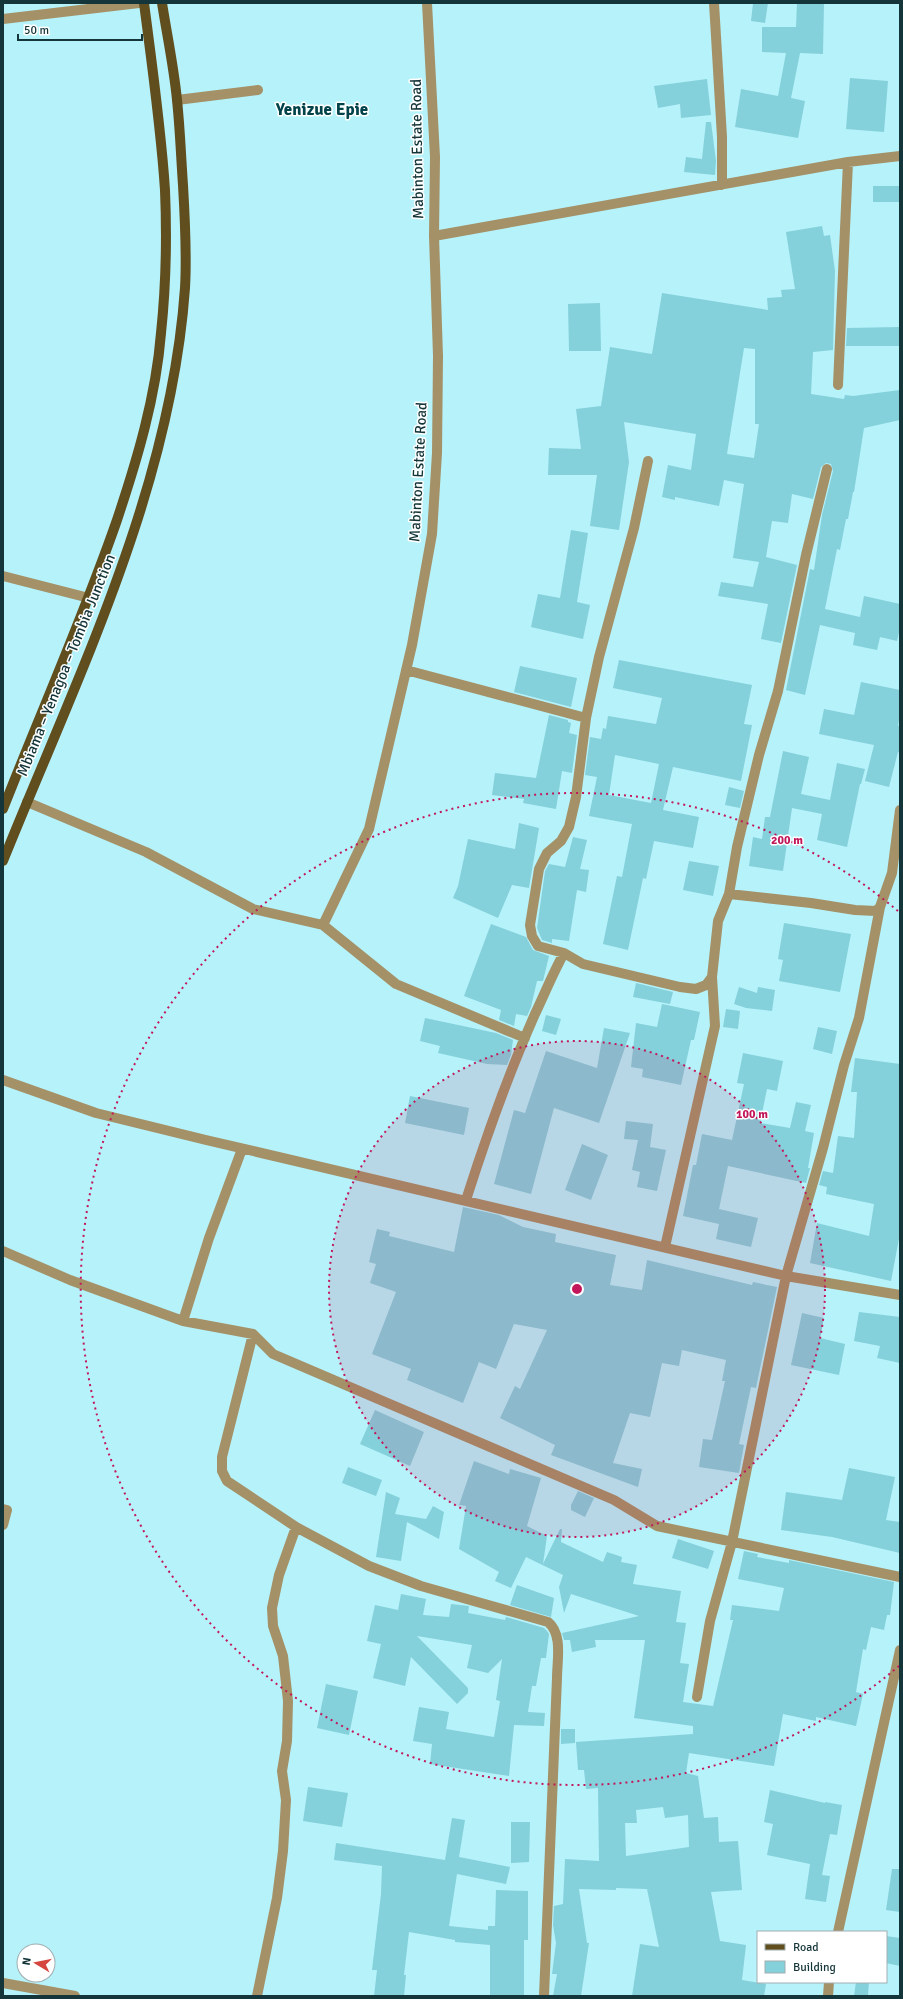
<svg xmlns="http://www.w3.org/2000/svg" width="903" height="1999" font-family="Signika,sans-serif">
<rect width="100%" height="100%" fill="#b6f2fa"/>
<path fill="#84d0db" fill-rule="evenodd" d="M 753,3 L 768,3 L 765,23 L 751,21 Z
M 797,3 L 824,3 L 823,54 L 800,53 L 791,98 L 805,101 L 798,138 L 735,127 L 741,89 L 778,96 L 786,53 L 762,52 L 762,27 L 796,27 Z
M 850,78 L 888,81 L 884,132 L 846,129 Z
M 707,79 L 711,115 L 681,118 L 680,104 L 658,108 L 654,86 Z
M 706,122 L 711,122 L 716,161 L 715,175 L 684,172 L 686,157 L 702,159 Z
M 873,186 L 900,186 L 900,202 L 873,202 Z
M 822,226 L 824,236 L 830,235 L 835,271 L 833,350 L 813,352 L 811,394 L 844,399 L 845,395 L 853,396 L 900,390 L 900,420 L 864,428 L 854,492 L 853,492 L 848,519 L 846,519 L 840,550 L 837,549 L 825,609 L 860,617 L 864,596 L 900,604 L 900,628 L 897,641 L 880,637 L 877,650 L 853,645 L 855,633 L 820,625 L 805,695 L 786,690 L 810,569 L 814,570 L 822,515 L 833,471 L 831,464 L 826,463 L 821,467 L 813,499 L 792,494 L 788,523 L 772,521 L 766,557 L 797,565 L 781,643 L 761,639 L 768,604 L 718,596 L 721,582 L 753,587 L 759,562 L 733,558 L 744,484 L 724,480 L 719,506 L 675,497 L 675,500 L 662,497 L 668,465 L 691,470 L 696,434 L 624,422 L 629,462 L 619,530 L 590,526 L 597,475 L 548,475 L 549,448 L 581,449 L 576,409 L 601,406 L 610,347 L 652,354 L 662,293 L 768,310 L 767,298 L 782,297 L 781,290 L 795,289 L 786,232 ZM 744,348 L 755,349 L 755,424 L 759,424 L 754,458 L 727,454 Z
M 600,303 L 601,351 L 569,351 L 568,304 Z
M 900,327 L 900,346 L 846,346 L 847,328 Z
M 571,530 L 588,533 L 577,602 L 590,605 L 583,639 L 531,627 L 538,594 L 560,598 Z
M 619,660 L 752,685 L 744,724 L 752,725 L 741,781 L 673,767 L 663,810 L 699,817 L 693,848 L 654,841 L 646,879 L 643,878 L 628,950 L 603,944 L 617,876 L 622,877 L 632,824 L 589,816 L 597,777 L 585,775 L 590,737 L 601,739 L 603,728 L 606,729 L 608,716 L 656,724 L 662,698 L 613,688 ZM 615,755 L 659,764 L 651,803 L 609,795 Z
M 520,666 L 577,678 L 571,707 L 514,692 Z
M 861,682 L 900,690 L 900,714 L 898,726 L 900,726 L 900,753 L 898,752 L 889,787 L 865,781 L 874,745 L 819,734 L 824,709 L 854,715 Z
M 549,715 L 568,720 L 568,722 L 571,723 L 569,733 L 577,735 L 572,773 L 562,771 L 556,809 L 523,803 L 524,799 L 492,795 L 495,773 L 536,778 Z
M 783,751 L 809,757 L 801,794 L 830,800 L 837,763 L 865,769 L 861,784 L 860,784 L 847,847 L 817,840 L 822,814 L 792,808 L 783,871 L 749,866 L 753,837 L 762,839 L 765,817 L 770,817 Z
M 729,787 L 744,791 L 740,808 L 725,805 Z
M 519,823 L 539,828 L 529,888 L 512,885 L 498,918 L 453,898 L 458,886 L 468,839 L 515,849 Z
M 573,837 L 587,840 L 580,869 L 589,870 L 586,892 L 577,890 L 569,941 L 552,939 L 552,943 L 542,940 L 537,928 L 545,871 L 549,864 L 565,867 Z
M 689,861 L 719,866 L 713,896 L 683,890 Z
M 784,923 L 851,934 L 840,992 L 779,981 L 783,960 L 778,959 Z
M 491,924 L 526,937 L 533,950 L 549,956 L 543,981 L 537,981 L 531,1007 L 527,1016 L 516,1014 L 514,1026 L 499,1020 L 501,1010 L 464,996 Z
M 636,983 L 673,992 L 670,1004 L 633,997 Z
M 739,987 L 757,993 L 758,987 L 775,990 L 772,1011 L 746,1008 L 734,1004 Z
M 662,1004 L 700,1012 L 694,1040 L 691,1040 L 681,1085 L 642,1077 L 643,1069 L 631,1067 L 636,1023 L 657,1027 Z
M 726,1009 L 740,1011 L 738,1029 L 723,1027 Z
M 546,1015 L 561,1019 L 556,1035 L 542,1031 Z
M 425,1018 L 496,1033 L 513,1040 L 511,1055 L 507,1065 L 487,1064 L 438,1053 L 440,1046 L 420,1041 Z
M 818,1027 L 837,1031 L 832,1054 L 813,1049 Z
M 604,1028 L 630,1033 L 599,1123 L 554,1108 L 531,1194 L 494,1184 L 514,1110 L 525,1113 L 546,1051 L 597,1068 Z
M 743,1053 L 783,1061 L 777,1091 L 767,1089 L 760,1123 L 790,1128 L 796,1102 L 811,1105 L 805,1131 L 814,1133 L 808,1168 L 810,1168 L 806,1183 L 728,1166 L 719,1209 L 758,1218 L 751,1247 L 716,1239 L 719,1224 L 683,1216 L 693,1165 L 696,1165 L 702,1134 L 732,1140 L 744,1084 L 737,1083 Z
M 855,1058 L 900,1064 L 900,1233 L 891,1281 L 810,1263 L 817,1223 L 869,1236 L 874,1204 L 826,1194 L 827,1187 L 819,1185 L 823,1171 L 833,1173 L 838,1136 L 854,1138 L 857,1092 L 851,1092 Z
M 410,1096 L 469,1108 L 464,1135 L 405,1123 Z
M 626,1121 L 653,1124 L 650,1147 L 666,1150 L 657,1191 L 637,1187 L 640,1172 L 632,1170 L 638,1140 L 624,1139 Z
M 582,1144 L 608,1155 L 591,1200 L 565,1190 Z
M 463,1207 L 499,1215 L 523,1227 L 556,1234 L 555,1242 L 616,1255 L 610,1285 L 642,1290 L 647,1260 L 752,1285 L 753,1282 L 777,1287 L 756,1388 L 751,1387 L 739,1444 L 744,1445 L 739,1473 L 699,1467 L 703,1439 L 712,1440 L 725,1381 L 722,1381 L 726,1360 L 682,1350 L 679,1366 L 662,1363 L 650,1417 L 630,1413 L 613,1463 L 642,1469 L 638,1487 L 551,1455 L 555,1445 L 500,1418 L 515,1386 L 520,1389 L 547,1330 L 514,1324 L 496,1369 L 479,1362 L 463,1403 L 407,1380 L 411,1369 L 372,1354 L 396,1292 L 370,1283 L 376,1264 L 369,1262 L 377,1229 L 390,1232 L 389,1236 L 454,1252 Z
M 859,1312 L 900,1317 L 900,1363 L 877,1358 L 880,1346 L 854,1341 Z
M 802,1313 L 824,1318 L 820,1338 L 845,1344 L 839,1375 L 791,1365 Z
M 375,1410 L 424,1432 L 410,1466 L 360,1444 Z
M 474,1461 L 509,1474 L 510,1469 L 541,1478 L 527,1526 L 547,1536 L 543,1564 L 560,1529 L 562,1529 L 561,1542 L 603,1562 L 607,1552 L 622,1557 L 621,1562 L 637,1565 L 633,1584 L 681,1591 L 676,1622 L 686,1623 L 680,1663 L 689,1664 L 683,1702 L 713,1706 L 733,1620 L 730,1620 L 732,1605 L 779,1611 L 784,1588 L 738,1579 L 744,1551 L 758,1554 L 757,1557 L 789,1563 L 789,1560 L 894,1582 L 890,1615 L 887,1615 L 884,1630 L 871,1627 L 866,1650 L 863,1649 L 856,1692 L 863,1694 L 856,1726 L 816,1717 L 816,1721 L 783,1714 L 774,1766 L 689,1753 L 686,1773 L 698,1776 L 704,1818 L 718,1817 L 719,1842 L 738,1841 L 742,1890 L 711,1892 L 720,1941 L 746,1945 L 742,1980 L 766,1984 L 764,1996 L 632,1996 L 640,1944 L 659,1947 L 647,1889 L 616,1888 L 616,1890 L 579,1889 L 587,1943 L 589,1943 L 581,1996 L 553,1996 L 557,1974 L 552,1974 L 556,1943 L 553,1925 L 554,1906 L 563,1904 L 565,1859 L 599,1861 L 598,1788 L 586,1789 L 584,1770 L 578,1770 L 576,1742 L 693,1734 L 693,1726 L 634,1718 L 645,1640 L 595,1640 L 596,1647 L 572,1652 L 570,1640 L 564,1640 L 562,1633 L 639,1616 L 571,1594 L 564,1613 L 559,1587 L 563,1575 L 526,1557 L 511,1588 L 495,1581 L 499,1572 L 459,1549 L 466,1506 L 459,1505 ZM 663,1807 L 665,1818 L 688,1815 L 689,1847 L 626,1856 L 625,1823 L 637,1823 L 636,1810 Z
M 348,1467 L 382,1480 L 376,1496 L 342,1483 Z
M 849,1468 L 895,1477 L 886,1520 L 900,1522 L 900,1553 L 832,1537 L 781,1530 L 786,1492 L 842,1500 Z
M 578,1491 L 594,1498 L 585,1517 L 571,1510 L 571,1505 Z
M 386,1492 L 400,1498 L 395,1514 L 426,1519 L 433,1506 L 444,1512 L 439,1539 L 407,1522 L 401,1561 L 376,1557 Z
M 678,1539 L 714,1551 L 708,1569 L 672,1558 Z
M 517,1585 L 554,1598 L 551,1617 L 510,1605 Z
M 401,1594 L 426,1599 L 423,1615 L 449,1617 L 451,1604 L 469,1606 L 468,1613 L 505,1620 L 506,1617 L 544,1628 L 547,1631 L 549,1634 L 546,1658 L 541,1658 L 536,1686 L 532,1686 L 528,1712 L 545,1713 L 544,1726 L 514,1725 L 509,1776 L 430,1764 L 432,1744 L 413,1741 L 419,1707 L 449,1712 L 446,1729 L 494,1737 L 500,1701 L 496,1700 L 502,1659 L 488,1673 L 467,1668 L 472,1645 L 417,1636 L 468,1688 L 468,1693 L 457,1704 L 411,1657 L 405,1686 L 373,1678 L 381,1644 L 367,1641 L 375,1605 L 398,1610 Z
M 326,1684 L 358,1691 L 349,1735 L 317,1728 Z
M 561,1729 L 575,1729 L 575,1743 L 561,1744 Z
M 308,1787 L 348,1793 L 342,1827 L 303,1821 Z
M 770,1790 L 825,1803 L 825,1802 L 842,1805 L 837,1835 L 830,1834 L 822,1875 L 830,1876 L 826,1902 L 805,1899 L 810,1864 L 767,1855 L 773,1824 L 764,1822 Z
M 452,1818 L 465,1820 L 459,1857 L 510,1867 L 506,1884 L 457,1874 L 449,1926 L 488,1930 L 488,1926 L 495,1926 L 496,1890 L 528,1891 L 528,1940 L 524,1940 L 524,1996 L 490,1996 L 490,1945 L 455,1942 L 455,1940 L 409,1932 L 404,1975 L 406,1975 L 404,1996 L 374,1996 L 377,1970 L 372,1970 L 381,1894 L 382,1866 L 334,1860 L 336,1843 L 445,1860 Z
M 511,1822 L 530,1822 L 529,1862 L 511,1863 Z
M 892,1869 L 900,1869 L 900,1912 L 886,1910 Z
M 886,1936 L 900,1938 L 900,1966 L 886,1963 Z
M 856,1982 L 869,1982 L 868,1996 L 854,1996 Z"/>
<g fill="none" stroke-linecap="round" stroke-linejoin="round">
<path stroke="#a49167" stroke-width="10" d="M 714,3 L 722,137 L 722,185
M 3,19 L 139,3
M 177,100 L 258,90
M 434,236 L 848,162 L 900,156
M 838,385 L 848,162
M 3,576 L 89,598
M 406,670 L 586,718
M 27,802 L 146,852 L 253,909 L 323,925 L 396,984 L 525,1038
M 729,894 L 811,903 L 855,910 L 876,911 L 880,907 L 892,873 L 900,810
M 323,925 L 369,829 L 412,645 L 432,534 L 437,453 L 438,356 L 434,236 L 435,157 L 427,3
M 564,953 L 538,946 L 532,936 L 530,925 L 539,869 L 547,853 L 561,841 L 569,827 L 576,797 L 586,718 L 599,657 L 634,528 L 648,461
M 3,1080 L 96,1113 L 206,1140 L 786,1276 L 900,1295
M 466,1200 C 486,1137 508,1075 535,1014 C 545,993 553,973 564,953 L 583,964 L 680,987 L 696,989 L 706,985 L 712,977 L 718,921 L 729,894 L 737,847 L 759,755 L 778,691 L 806,555 L 827,469
M 665,1247 L 715,1026 L 712,977
M 3,1251 L 70,1280 L 183,1321 L 253,1334 L 273,1354 L 614,1500 L 657,1526 L 900,1577
M 183,1321 L 209,1238 L 242,1149
M 253,1334 L 222,1457 L 222,1471 L 227,1481 L 296,1527 L 369,1566 L 421,1586 L 548,1622 C 563,1634 557,1661 557,1678 L 544,1996
M 3,1509 L 7,1510 L 3,1525
M 697,1697 L 710,1621 L 732,1542 L 786,1276 L 823,1148 L 844,1065 L 859,1018 L 880,907
M 838,1932 L 900,1650
M 3,1983 L 75,1996
M 257,1996 L 277,1898 L 283,1851 L 286,1800 L 282,1771 L 287,1741 L 288,1701 L 283,1656 L 273,1626 L 272,1608 L 279,1575 L 296,1527
M 828,1996 L 829,1982"/>
<path stroke="#614e1e" stroke-width="10" d="M 3,809 C 41,712 83,618 117,520 C 137,460 156,397 161,333 C 166,286 167,238 165,190 C 161,128 152,65 144,3
M 3,861 C 77,677 171,489 185,288 C 187,254 185,219 183,185 C 181,157 180,128 177,100 C 174,68 167,35 162,3"/>
</g>
<circle cx="577" cy="1289" r="248" fill="#c2185b" fill-opacity=".12"/>
<g fill="none" stroke="#c2185b" stroke-width="2" stroke-dasharray="2 4">
<circle cx="577" cy="1289" r="248"/>
<path d="M899 1666A496 496 0 1 1 899 912"/>
</g>
<g text-anchor="middle" stroke-width="3" stroke-linejoin="round" paint-order="stroke">
<g font-size="15" fill="#143539" stroke="#fff">
<text transform="translate(417 149) rotate(-91)" y="5">Mabinton Estate Road</text>
<text transform="translate(418 472) rotate(-87)" y="5">Mabinton Estate Road</text>
<text transform="translate(66 665) rotate(-68)" y="5">Mbiama – Yenagoa – Tombia Junction</text>
</g>
<g font-size="17" font-weight="bold" fill="#00434a" stroke="#fff">
<text x="322" y="115">Yenizue Epie</text>
</g>
</g>
<circle cx="577" cy="1289" r="6" fill="#c2185b" stroke="#fff" stroke-width="2"/>
<g font-size="12" text-anchor="middle" font-weight="bold" fill="#c2185b" stroke="#fff" stroke-width="3" stroke-linejoin="round" paint-order="stroke">
<text x="787" y="844">200 m</text>
<text x="752" y="1118">100 m</text>
</g>
<rect width="903" height="1999" fill="none" stroke="#143539" stroke-width="8"/>
<rect x="757" y="1931" width="130" height="52" fill="#ffffff" stroke="#a1aeb0"/>
<rect x="765" y="1944" width="20" height="6" fill="#614e1e" stroke="#a1aeb0"/>
<text x="793" y="1951" font-size="12" fill="#143539">Road</text>
<rect x="765" y="1961" width="20" height="12" fill="#84d0db" stroke="#a1aeb0"/>
<text x="793" y="1971" font-size="12" fill="#143539">Building</text>
<g transform="translate(36 1963) rotate(280)"><circle r="19" fill="#ffffff" stroke="#a1aeb0"/>
<path d="M0-3L7 15L0 10L-7 15Z" fill="#d54640"/>
<text y="-6" font-size="11" font-weight="bold" text-anchor="middle" fill="#143539">N</text>
</g>
<path d="M18 34v6h124v-6" fill="none" stroke="#143539" stroke-width="2"/>
<text x="24" y="34" font-size="12" fill="#143539" stroke="#ffffff" stroke-width="3" paint-order="stroke">50 m</text>
</svg>
